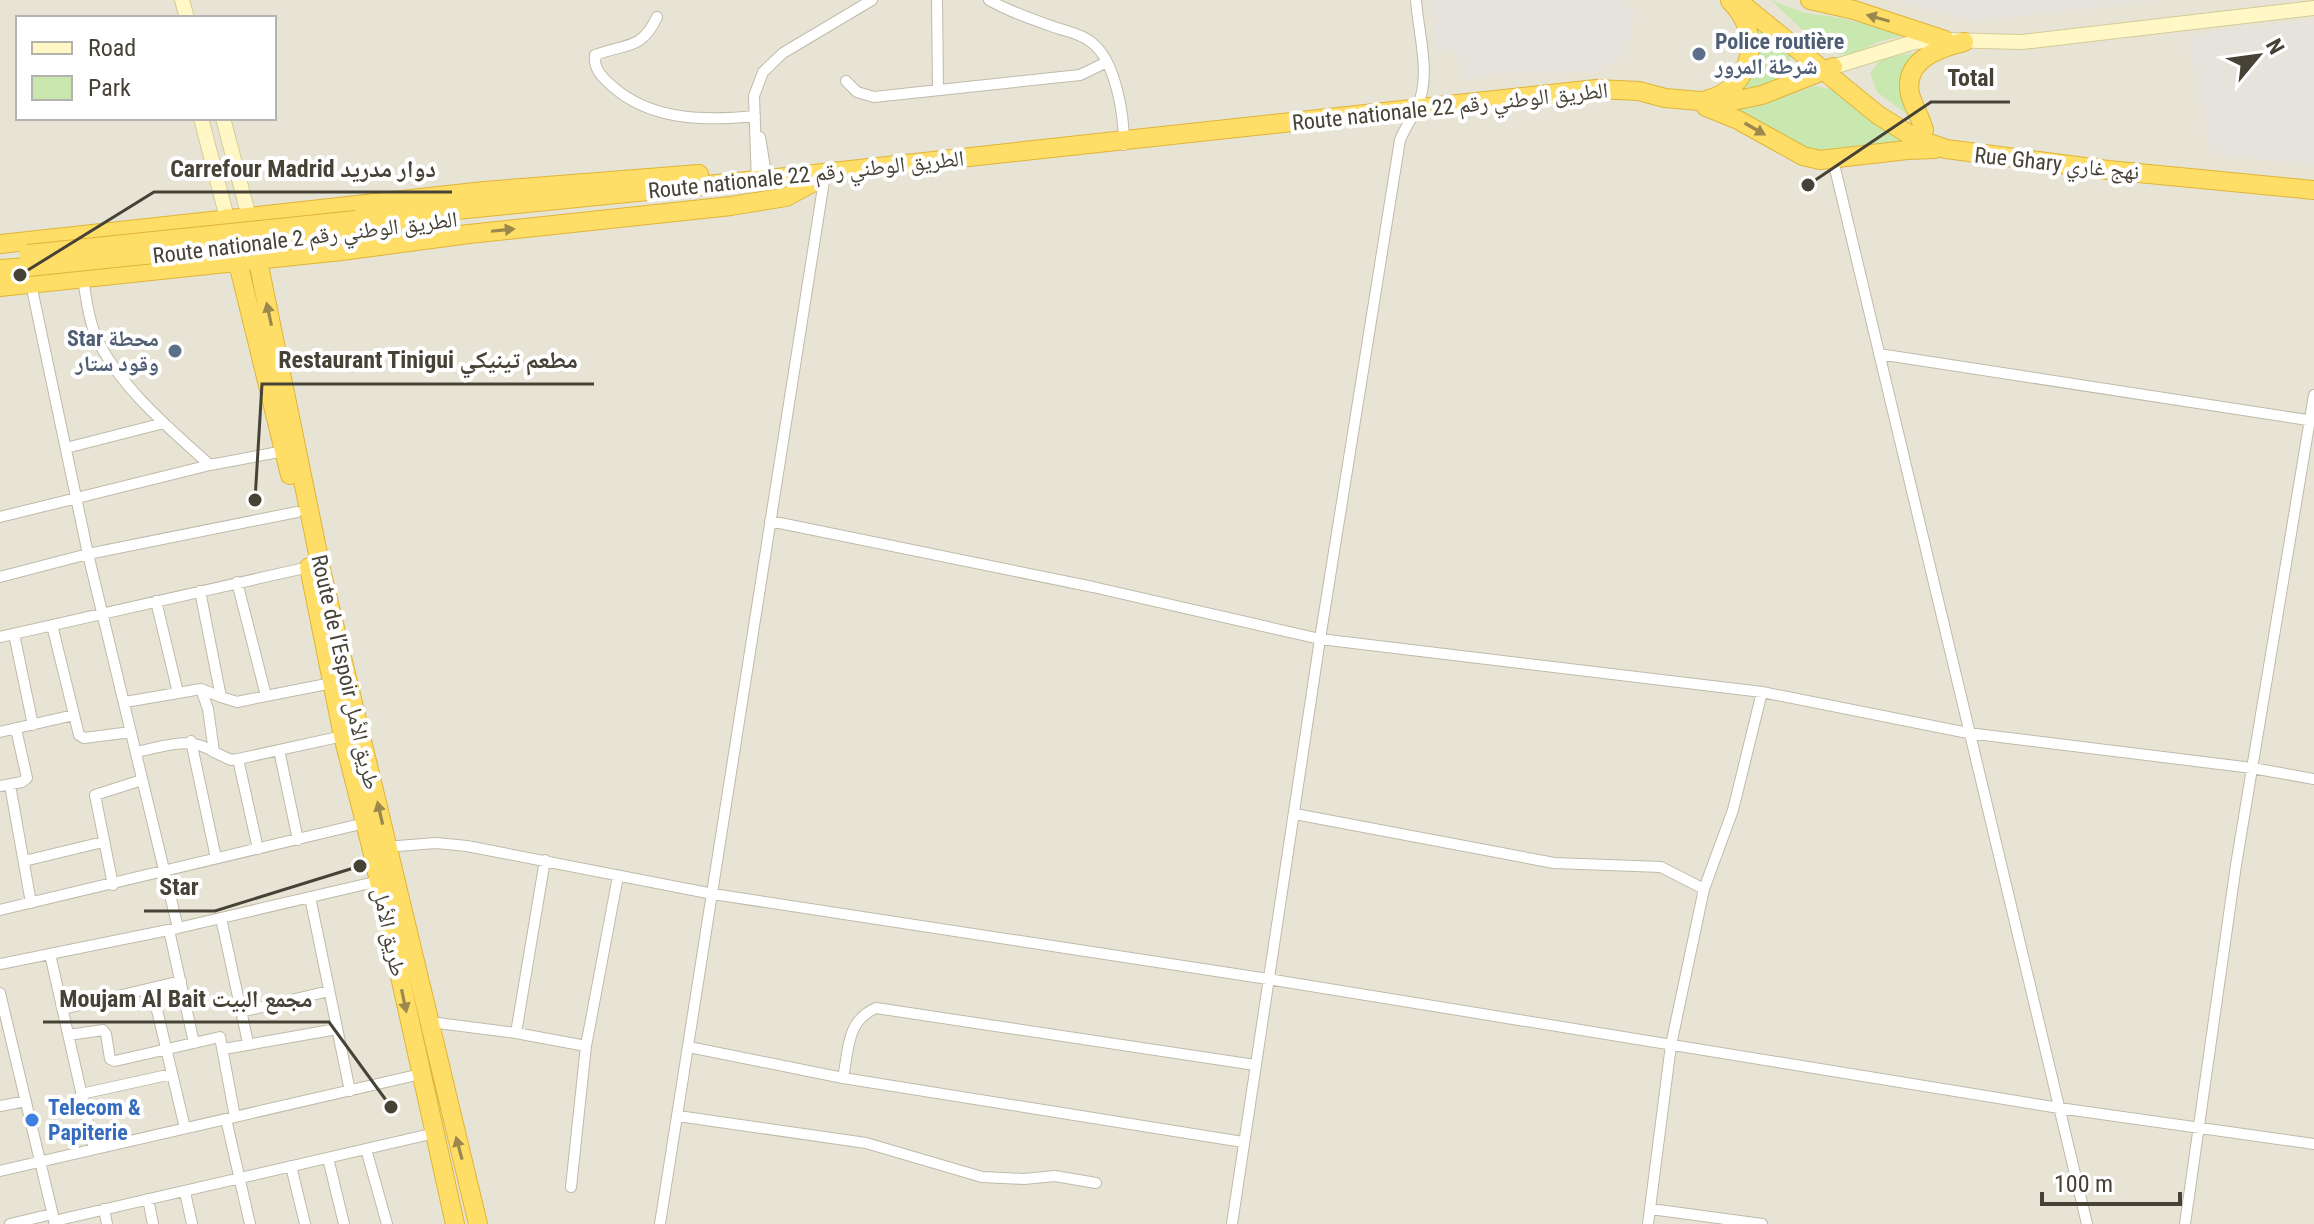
<svg xmlns="http://www.w3.org/2000/svg" width="2314" height="1224" font-family="'Roboto Condensed','Noto Naskh Arabic',sans-serif">
<rect width="100%" height="100%" fill="#f4f2e7"/>
<path fill="#e8e4d5" fill-rule="evenodd" d="M 0,0 L 2314,0 L 2314,1224 L 0,1224 ZM 18,18 L 274,18 L 274,118 L 18,118 Z"/>
<path fill="#e6e3dc" d="M 1430,0 L 1621,0 L 1636,10 L 1627,51 L 1601,72 L 1511,73 L 1462,80 L 1455,51 L 1437,53 Z
M 1892,0 L 2169,0 L 1971,22 Z
M 2314,19 L 2314,165 L 2211,155 L 2187,35 Z"/>
<path fill="#c8e8b0" d="M 1771,0 L 1805,13 L 1840,18 L 1909,34 L 1878,42 L 1850,55 L 1838,54 L 1812,39 Z
M 1752,23 L 1789,50 C 1798,88 1762,87 1734,95 Z
M 1918,52 L 1916,121 L 1877,92 L 1870,73 L 1881,59 Z
M 1814,86 L 1830,89 L 1907,144 L 1830,152 L 1814,151 L 1798,146 L 1762,123 L 1731,110 L 1763,105 Z"/>
<g fill="none" stroke-linecap="round" stroke-linejoin="round">
<g stroke="#bfbbaa" stroke-width="12">
<path id="street" d="M 937,0 L 938,89
M 989,0 C 1010,12 1034,20 1057,28 C 1069,32 1081,34 1091,42 C 1116,60 1124,115 1124,145
M 657,17 C 641,51 626,43 595,55 C 593,69 603,78 612,86 C 651,121 706,121 755,116
M 846,81 L 857,92 L 874,97 L 1080,75 L 1107,62
M 760,137 L 767,180
M 1833,160 L 2087,1224
M 757,184 L 754,96 L 763,72 L 783,53 L 872,0
M 83,279 C 86,297 88,317 95,334 C 116,384 171,430 210,465
M 31,284 L 88,554 L 178,928
M 1879,354 L 2314,421
M 66,448 L 164,423
M 0,517 L 210,465 L 284,451
M 770,521 L 1093,587 L 1320,639 L 1762,692 L 1968,733 L 2252,768 L 2314,779
M 0,577 L 88,554 L 297,512
M 237,582 L 266,696 L 332,683
M 200,591 L 221,697 L 237,702 L 266,696
M 52,625 L 79,735 L 84,738 L 131,732
M 14,634 L 33,725
M 0,637 L 309,567
M 178,693 L 201,689 L 221,697
M 125,702 L 178,693 L 156,601
M 0,732 L 74,715
M 191,741 L 216,858
M 279,750 L 298,840
M 136,752 C 163,747 189,735 214,752 L 208,709 L 201,689
M 214,752 L 231,760 L 238,759 L 258,849
M 238,759 L 343,736
M 10,785 L 31,903
M 0,786 L 22,782 L 27,778 L 16,729
M 1295,814 L 1554,863 L 1661,867 L 1704,889
M 385,847 L 436,843 L 467,846 L 713,894 L 1268,979 L 2059,1108 L 2314,1144
M 24,861 L 103,842
M 113,885 L 95,795 L 142,780
M 310,897 L 350,1091
M 0,910 L 365,823
M 221,918 L 248,1043
M 169,930 L 194,1043
M 50,954 L 94,1149
M 0,964 L 178,928 L 379,881
M 152,989 L 185,1128
M 0,993 L 55,1224
M 63,1009 L 181,981
M 241,1012 L 329,991
M 430,1022 L 516,1033 L 586,1046
M 516,1033 L 545,860
M 69,1035 L 103,1030 L 106,1034 L 110,1059 L 115,1061 L 220,1037 L 235,1117
M 689,1047 L 843,1078 L 1243,1142
M 224,1049 L 337,1029
M 843,1078 C 849,1049 846,1021 876,1008 L 1255,1065
M 81,1094 L 172,1074
M 0,1106 L 26,1101
M 678,1116 L 866,1143 L 982,1177 L 1024,1179 L 1055,1176 L 1096,1183
M 226,1119 L 250,1224
M 366,1149 L 387,1224
M 328,1158 L 344,1224
M 291,1166 L 305,1224
M 0,1171 L 421,1074
M 571,1187 L 586,1046 L 618,876
M 185,1192 L 192,1224
M 148,1199 L 153,1224
M 104,1209 L 107,1224
M 1651,1209 L 1762,1224
M 54,1221 L 435,1133
M 10,1224 L 52,1214
M 660,1224 L 824,181
M 1232,1224 L 1320,639 L 1400,140 C 1405,128 1412,118 1417,107 C 1432,76 1418,32 1416,0
M 1648,1224 L 1671,1045 L 1704,889 L 1733,810 L 1762,692
M 2185,1224 L 2236,865 L 2314,395"/>
</g>
<g stroke="#d4cb97" stroke-width="16">
<path id="secondary" d="M 182,0 L 187,18
M 1833,67 L 1914,42 L 1945,40 L 2022,42 L 2314,8
M 201,118 L 227,218
M 223,118 L 249,217"/>
</g>
<g stroke="#dfb437" stroke-width="20">
<path id="highway" d="M 1737,0 L 1878,115 L 1915,138 L 1946,149 L 2108,170 L 2314,190
M 1810,0 L 1854,10 L 1945,40
M 1706,100 C 1753,89 1764,33 1730,1
M 1706,107 L 1738,120 L 1803,156 L 1820,160 L 1907,150 L 1935,149
M 1911,147 L 1924,130 C 1921,118 1913,106 1910,94 C 1903,60 1939,48 1964,42
M 249,217 L 323,578 L 478,1224
M 227,218 L 290,475
M 356,220 L 757,180 L 1596,89 L 1639,91 L 1665,98 L 1723,103 L 1762,95 L 1833,67
M 358,233 L 405,226
M 0,244 L 484,191 L 699,174
M 0,269 L 28,267
M 0,287 L 342,251 L 469,234 L 731,206 L 786,197 L 814,182
M 309,567 L 343,736 L 372,850 L 455,1224"/>
</g>
<use href="#street" stroke="#fff" stroke-width="10"/>
<use href="#secondary" stroke="#fff8c6" stroke-width="14"/>
<use href="#highway" stroke="#ffde68" stroke-width="18"/>
<g stroke="#dfb437" stroke-width="20" stroke-linecap="butt">
<path id="highway-bridge" d="M 28,254 L 356,220
M 28,267 L 358,233"/>
</g>
<use href="#highway-bridge" stroke="#ffde68" stroke-width="18"/>
</g>
<defs><path id="oneway-solid" d="M-6-.8H1V-3.2L6.5 0L1 3.2V.8H-6Z" transform="scale(2)"/></defs>
<g fill="#9a884c">
<use href="#oneway-solid" transform="translate(1878 18) rotate(-164)"/>
<use href="#oneway-solid" transform="translate(1755 129) rotate(30)"/>
<use href="#oneway-solid" transform="translate(503 230) rotate(-6)"/>
<use href="#oneway-solid" transform="translate(269 314) rotate(-102)"/>
<use href="#oneway-solid" transform="translate(380 813) rotate(-103)"/>
<use href="#oneway-solid" transform="translate(404 1001) rotate(78)"/>
<use href="#oneway-solid" transform="translate(459 1148) rotate(-105)"/>
</g>
<g fill="#5c6f8a" stroke="#fff" stroke-width="3">
<circle cx="1699" cy="54" r="8"/>
<circle cx="175" cy="351" r="8"/>
</g>
<circle fill="#3f7fe0" stroke="#fff" stroke-width="3" cx="32" cy="1120" r="8"/>
<g text-anchor="middle" stroke-width="8" stroke-linejoin="round" paint-order="stroke">
<g font-size="22" font-weight="bold" fill="#4e5e75" stroke="#fff" text-anchor="start">
<text x="1715" y="49">Police routière<tspan x="1715" dy="25">شرطة المرور</tspan></text>
<text x="159" y="346" text-anchor="end">Star محطة<tspan x="159" dy="25">وقود ستار</tspan></text>
</g>
<g font-size="22" fill="#474236" stroke="#fff">
<text transform="translate(1450 106) rotate(-6)" y="8">Route nationale 22 الطريق الوطني رقم</text>
<text transform="translate(2057 163) rotate(6)" y="8">Rue Ghary نهج غاري</text>
<text transform="translate(806 174) rotate(-6)" y="8">Route nationale 22 الطريق الوطني رقم</text>
<text transform="translate(305 237) rotate(-7)" y="8">Route nationale الطريق الوطني رقم 2</text>
<text transform="translate(346 672) rotate(77)" y="8">Route de l’Espoir طريق الأمل</text>
<text transform="translate(390 932) rotate(78)" y="8">طريق الأمل</text>
</g>
<g font-size="22" font-weight="bold" fill="#366cbe" stroke="#fff" text-anchor="start">
<text x="48" y="1115">Telecom &amp;<tspan x="48" dy="25">Papiterie</tspan></text>
</g>
</g>
<path fill="none" stroke="#474236" stroke-width="3" d="M1808 185L1931 102H2010M20 275L154 192H452M255 500L262 384H594M360 866L215 911H144M391 1107L329 1022H43"/>
<g fill="#474236" stroke="#fff" stroke-width="3">
<circle cx="1808" cy="185" r="8"/>
<circle cx="20" cy="275" r="8"/>
<circle cx="255" cy="500" r="8"/>
<circle cx="360" cy="866" r="8"/>
<circle cx="391" cy="1107" r="8"/>
</g>
<g font-size="24" text-anchor="middle" font-weight="bold" fill="#474236" stroke="#fff" stroke-width="8" stroke-linejoin="round" paint-order="stroke">
<text x="1971" y="86">Total</text>
<text x="303" y="177">Carrefour Madrid دوار مدريد</text>
<text x="428" y="368">Restaurant Tinigui مطعم تينيكي</text>
<text x="179" y="895">Star</text>
<text x="186" y="1007">Moujam Al Bait مجمع البيت</text>
</g>
<rect x="16" y="16" width="260" height="104" fill="#ffffff" stroke="#b5b3af" stroke-width="2"/>
<rect x="32" y="42" width="40" height="12" fill="#fff8c6" stroke="#b5b3af" stroke-width="2"/>
<text x="88" y="56" font-size="24" fill="#474236">Road</text>
<rect x="32" y="76" width="40" height="24" fill="#c8e8b0" stroke="#b5b3af" stroke-width="2"/>
<text x="88" y="96" font-size="24" fill="#474236">Park</text>
<g transform="translate(2258 56) rotate(61)" stroke="#ffffff" stroke-width="6" paint-order="stroke">
<path d="M0-6L14 30L0 20L-14 30Z" fill="#474236"/>
<text y="-12" font-size="22" font-weight="bold" text-anchor="middle" fill="#474236">N</text>
</g>
<path d="M2042 1192v12h138v-12" fill="none" stroke="#474236" stroke-width="4"/>
<text x="2054" y="1192" font-size="24" fill="#474236" stroke="#ffffff" stroke-width="6" paint-order="stroke">100 m</text>
</svg>
